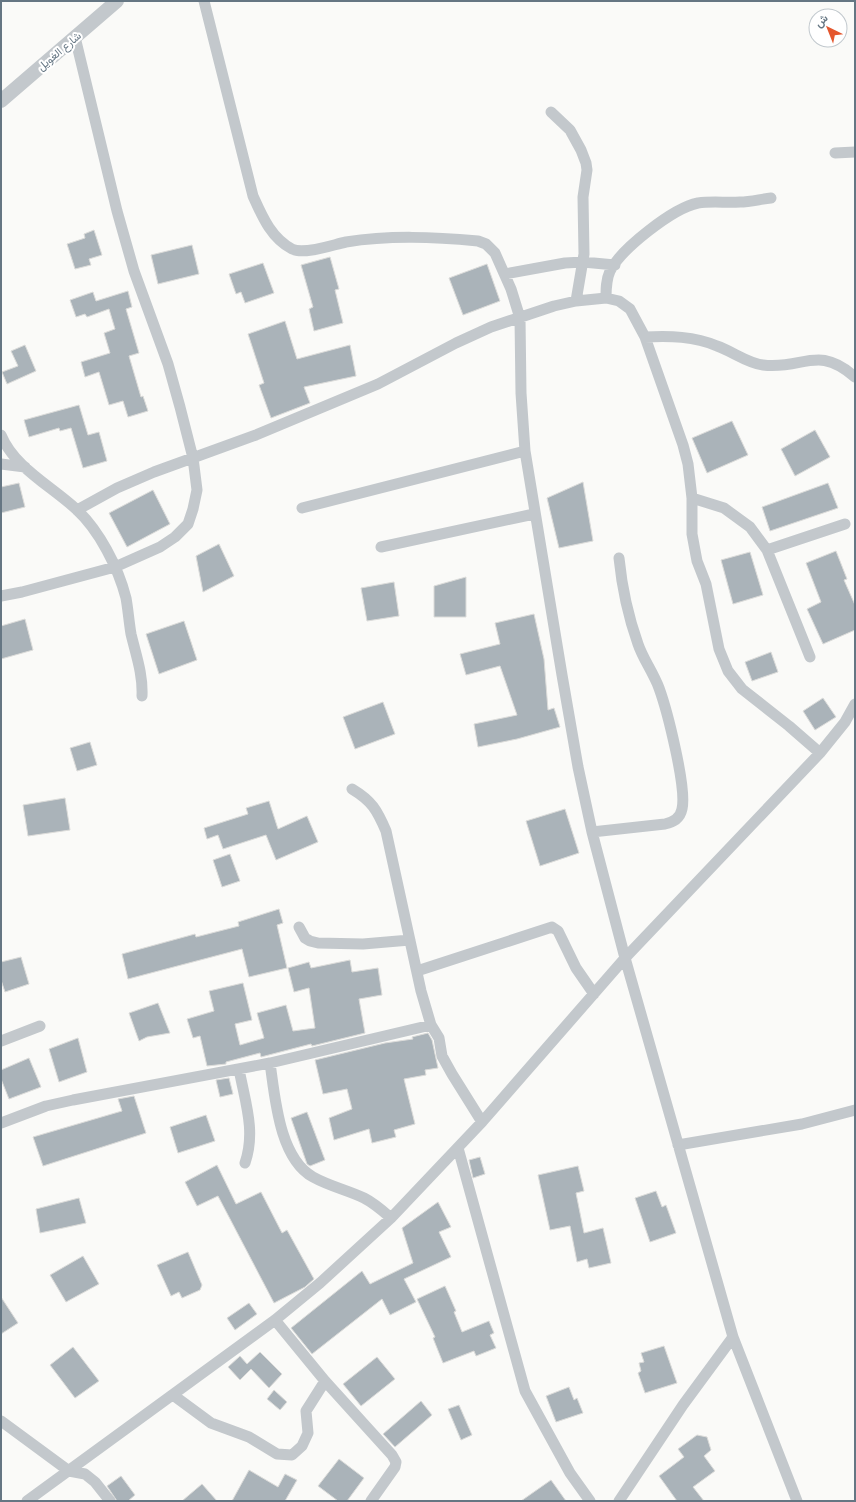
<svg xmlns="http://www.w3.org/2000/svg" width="856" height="1502" font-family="Inter,Vazirmatn,sans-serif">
<rect width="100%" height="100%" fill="#fafaf8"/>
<path fill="#aab3b9" stroke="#dcdcda" d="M 94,230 L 102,255 L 89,259 L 91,265 L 75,269 L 67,244 L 85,238 L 84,234 Z
M 192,245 L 199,274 L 158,284 L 151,255 Z
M 330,257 L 339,289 L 335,290 L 343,323 L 314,331 L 309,309 L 313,307 L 301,265 Z
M 263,263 L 274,293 L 245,303 L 241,292 L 236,294 L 229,274 Z
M 487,264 L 500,301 L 463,315 L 449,278 Z
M 128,291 L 132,307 L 126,309 L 139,353 L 129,356 L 141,397 L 143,396 L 148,411 L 128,417 L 123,401 L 109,405 L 99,372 L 85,377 L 81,362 L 110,353 L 104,333 L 115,329 L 109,309 L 87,317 L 85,314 L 76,317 L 70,300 L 93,292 L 96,301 Z
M 285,321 L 297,359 L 350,345 L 356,376 L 304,387 L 310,403 L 271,418 L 259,385 L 264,383 L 248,334 Z
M 25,345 L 36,371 L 7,384 L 2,372 L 18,366 L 11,351 Z
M 79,405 L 88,435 L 99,432 L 107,461 L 83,468 L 71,428 L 60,431 L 59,428 L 29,437 L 24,420 Z
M 732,421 L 748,455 L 707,473 L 692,438 Z
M 815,430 L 830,457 L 795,476 L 781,449 Z
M 583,482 L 593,541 L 559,548 L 547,498 Z
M 19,483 L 25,507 L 1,513 L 1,487 Z
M 828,483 L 838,508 L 770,531 L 762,507 Z
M 153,490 L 170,524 L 127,547 L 109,513 Z
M 219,544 L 234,576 L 203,592 L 196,556 Z
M 836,551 L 847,579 L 844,580 L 855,605 L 855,630 L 823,644 L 807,609 L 821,602 L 806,563 Z
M 750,552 L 763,595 L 733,604 L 721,560 Z
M 466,577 L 466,617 L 434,617 L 434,586 Z
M 394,582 L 399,616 L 367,621 L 361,588 Z
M 534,614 L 544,659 L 548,710 L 554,708 L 560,727 L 517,739 L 478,747 L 474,724 L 517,715 L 500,666 L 466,675 L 460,654 L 500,644 L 495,623 Z
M 25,619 L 33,650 L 1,659 L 1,626 Z
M 184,621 L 197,660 L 159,674 L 146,634 Z
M 771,652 L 778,672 L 752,681 L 745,662 Z
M 823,698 L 836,717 L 815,730 L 803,711 Z
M 383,702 L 395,734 L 355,749 L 343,717 Z
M 90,742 L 97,765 L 77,771 L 70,748 Z
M 65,798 L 70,830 L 28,836 L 23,805 Z
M 269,801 L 278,829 L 307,816 L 318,842 L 276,860 L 266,835 L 223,849 L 218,835 L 207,839 L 204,828 L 248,814 L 246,808 Z
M 565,809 L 579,853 L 540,866 L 526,821 Z
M 230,854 L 240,881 L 222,887 L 213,860 Z
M 279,909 L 283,923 L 277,925 L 287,968 L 249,977 L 242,949 L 128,979 L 122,954 L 195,934 L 196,937 L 239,926 L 238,922 Z
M 21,957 L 29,984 L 5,992 L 1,980 L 1,962 Z
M 350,960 L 352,972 L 378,968 L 382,995 L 359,999 L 365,1033 L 312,1046 L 311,1044 L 261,1057 L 260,1053 L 226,1062 L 226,1064 L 207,1066 L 200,1036 L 193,1038 L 187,1019 L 214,1011 L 209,991 L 243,983 L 252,1020 L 235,1024 L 240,1045 L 264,1038 L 257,1013 L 286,1005 L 293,1031 L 315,1028 L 309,988 L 294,992 L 288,968 L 309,962 L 311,968 Z
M 158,1003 L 170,1033 L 147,1037 L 139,1041 L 129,1013 Z
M 428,1033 L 432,1040 L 438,1068 L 425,1070 L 426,1075 L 404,1079 L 415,1124 L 394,1130 L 396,1137 L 372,1143 L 369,1129 L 334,1140 L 329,1118 L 352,1109 L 347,1089 L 323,1094 L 315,1060 L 385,1043 L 413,1039 L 412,1037 Z
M 78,1038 L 87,1072 L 59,1082 L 49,1049 Z
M 29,1058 L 41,1087 L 9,1099 L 1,1079 L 1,1070 Z
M 229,1078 L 233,1094 L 220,1097 L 216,1080 Z
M 134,1096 L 146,1133 L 43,1166 L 33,1137 L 122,1111 L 118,1099 Z
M 307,1112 L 325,1160 L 310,1166 L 307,1164 L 291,1118 Z
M 206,1115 L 215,1141 L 178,1153 L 170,1127 Z
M 480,1157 L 485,1174 L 473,1178 L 469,1160 Z
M 217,1165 L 236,1204 L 261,1192 L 282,1233 L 287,1230 L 314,1279 L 305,1287 L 274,1303 L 218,1196 L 197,1206 L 185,1182 Z
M 578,1166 L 584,1191 L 576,1193 L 584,1233 L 603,1228 L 611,1263 L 589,1268 L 587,1259 L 577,1262 L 570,1226 L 550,1230 L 538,1175 Z
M 656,1191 L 662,1207 L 666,1205 L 676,1233 L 650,1242 L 635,1198 Z
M 79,1198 L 86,1223 L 40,1233 L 36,1209 Z
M 438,1202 L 451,1227 L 439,1232 L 451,1257 L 404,1279 L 416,1302 L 390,1315 L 382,1299 L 312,1354 L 291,1328 L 362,1271 L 370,1284 L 413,1263 L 402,1228 Z
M 188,1252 L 202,1285 L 200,1290 L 182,1298 L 179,1292 L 171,1296 L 157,1265 Z
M 83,1256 L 99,1284 L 66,1302 L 50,1275 Z
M 445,1286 L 456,1311 L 454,1312 L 462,1332 L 489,1321 L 494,1333 L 490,1335 L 496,1348 L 476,1356 L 474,1351 L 443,1363 L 433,1338 L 435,1337 L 417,1299 Z
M 1,1297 L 18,1323 L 1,1334 Z
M 249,1303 L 257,1314 L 235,1330 L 227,1318 Z
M 664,1346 L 677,1383 L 645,1393 L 638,1373 L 641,1371 L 639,1363 L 644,1362 L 641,1353 Z
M 73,1347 L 99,1381 L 75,1398 L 50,1365 Z
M 260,1352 L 282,1374 L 269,1388 L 251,1369 L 240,1380 L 228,1367 L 240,1356 L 247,1364 Z
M 377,1357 L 395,1379 L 361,1406 L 343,1384 Z
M 569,1387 L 574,1400 L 577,1398 L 583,1413 L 556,1422 L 546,1396 Z
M 274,1390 L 287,1402 L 280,1410 L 267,1399 Z
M 421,1401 L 432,1415 L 395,1447 L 383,1434 Z
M 459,1405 L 472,1435 L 461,1440 L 448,1409 Z
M 697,1435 L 707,1437 L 711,1450 L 704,1456 L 715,1471 L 693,1487 L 704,1501 L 677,1501 L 659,1476 L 684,1457 L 678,1449 Z
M 339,1459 L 364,1478 L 347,1501 L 338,1501 L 318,1486 Z
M 249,1470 L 278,1487 L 285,1474 L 297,1480 L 285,1501 L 232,1501 Z
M 121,1476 L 135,1495 L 128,1501 L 117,1501 L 107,1486 Z
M 551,1480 L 566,1501 L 521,1501 Z
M 202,1484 L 217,1501 L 182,1501 Z"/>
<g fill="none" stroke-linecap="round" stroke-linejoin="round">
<path stroke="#c3c8cc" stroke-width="11" d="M 204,1 L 253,196 C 262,216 271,238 292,249 C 304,255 332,245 346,242 C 390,235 434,237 478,241 L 486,244 L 495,253 L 511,289 L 520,318 L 521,393 L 525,451 L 562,675 L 578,767 L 592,832 L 625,958 L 733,1337 L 797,1501
M 551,112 L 570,130 L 581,150 L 586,163 L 587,170 L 583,197 L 584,254 L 576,301
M 835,153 L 855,152
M 505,274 L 565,263 L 583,262 L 615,265
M 606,298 C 606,289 606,280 610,271 C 621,249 673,208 698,203 C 712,201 727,203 740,202 C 750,202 761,199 771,198
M 645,337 C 670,336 694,336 717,346 C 732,351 747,363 763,365 C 804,370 817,344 855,377
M 1,435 C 14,467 51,486 76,509 C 99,530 118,567 126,598 C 128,609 129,622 131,634 C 136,655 143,674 142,696
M 1,464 L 25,467
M 692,498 L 724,508 L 750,527 L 767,550 L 810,657
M 302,508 L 525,451
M 77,510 L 117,488 L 154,472 L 256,435 L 378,384 L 456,343 L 491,327 L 554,306 L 576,301 L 606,298 L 619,301 L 630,309 L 645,337 L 683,445 L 688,464 L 692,498 L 692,534 L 697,561 L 706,584 L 719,649 L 728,671 L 742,689 L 789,726 L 820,753
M 381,547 L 534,514
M 767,550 L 845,524
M 1,596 L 22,592 L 115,567 L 160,547 L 175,537 L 188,524 L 193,509 L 197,490 L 193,458 L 180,407 L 168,364 L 134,271 L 117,211 L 75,37
M 352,789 C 372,801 377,810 386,831 L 421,991 L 431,1025
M 592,832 L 665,824 C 673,822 680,819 682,809 C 687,788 667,710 659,688 C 653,672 643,659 638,644 C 628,616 622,588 619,558
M 299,927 L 305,938 L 310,941 L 318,943 L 363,944 L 410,940
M 417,971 L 552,927 L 558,931 L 576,968 L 594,994
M 1,1041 L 40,1026
M 270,1063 C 275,1097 279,1158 313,1177 C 329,1186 347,1190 364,1198 C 374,1203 383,1211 391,1218
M 239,1069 C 245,1102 256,1131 245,1163
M 1,1123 L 46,1106 L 73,1100 L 270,1063 L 431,1025 L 439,1038 L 442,1056 L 452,1074 L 482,1122
M 678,1145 L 802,1124 L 855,1110
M 458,1148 L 525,1391 L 570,1473 L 590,1501
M 275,1320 L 325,1381 L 392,1455 L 396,1462 L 395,1467 L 371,1501
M 173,1395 L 211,1423 L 249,1437 L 277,1454 L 292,1455 L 302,1446 L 308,1433 L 306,1411 L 325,1381
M 1,1421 L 69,1471 L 85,1474 L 95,1482 L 110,1501
M 27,1501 L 275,1320 L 320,1283 L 391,1218 L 482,1122 L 625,958 L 820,753 L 845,722 L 855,704
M 619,1501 L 683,1405 L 733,1337"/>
<path stroke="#c3c8cc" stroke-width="14" d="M 1,101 L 117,1"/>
</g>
<g text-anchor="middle" stroke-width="4" stroke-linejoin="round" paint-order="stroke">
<g font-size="11" fill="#657683" stroke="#fff">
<text transform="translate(59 51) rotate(-40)" y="4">شارع الغويل</text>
</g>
</g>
<rect width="856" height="1502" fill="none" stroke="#657683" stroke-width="4"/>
<g transform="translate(828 28) rotate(317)"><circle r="19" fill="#ffffff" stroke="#c1c8cd"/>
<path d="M0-3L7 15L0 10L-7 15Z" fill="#e4572e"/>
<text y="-6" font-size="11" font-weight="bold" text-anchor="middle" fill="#657683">ش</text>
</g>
</svg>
